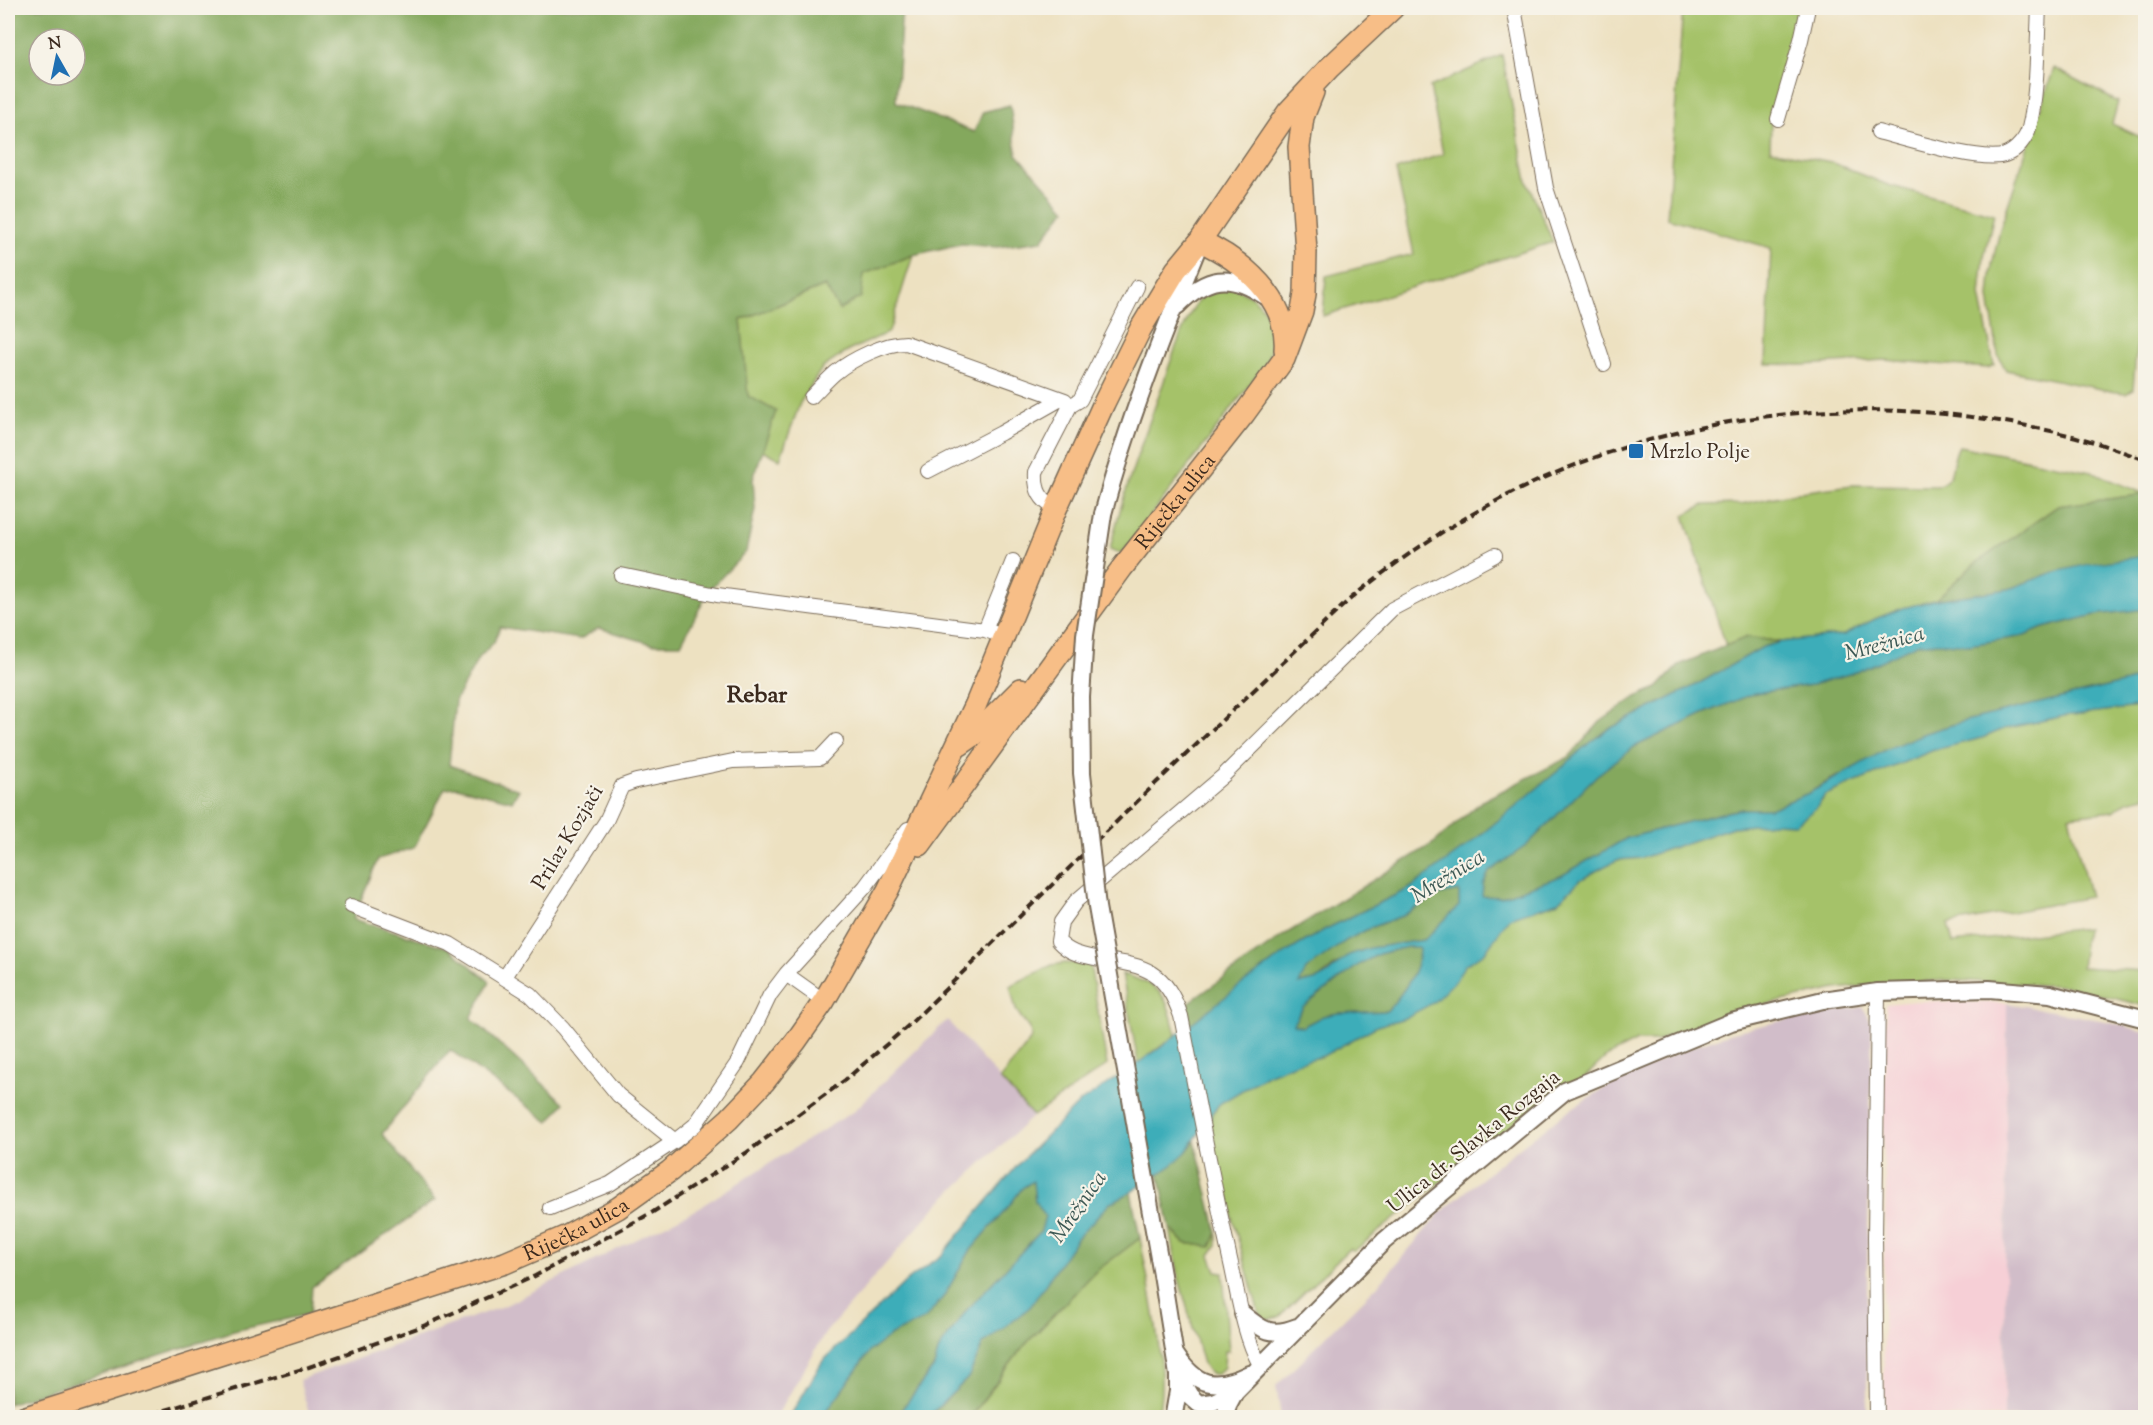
<svg xmlns="http://www.w3.org/2000/svg" width="2153" height="1425" font-family="'Sorts Mill Goudy',serif">
<rect width="100%" height="100%" fill="#f7f3e8"/>
<filter id="ink" filterUnits="userSpaceOnUse"><feTurbulence type="fractalNoise" baseFrequency=".0167" numOctaves="2"/><feDisplacementMap in="SourceGraphic" scale="12" xChannelSelector="R" yChannelSelector="G"/><feConvolveMatrix kernelMatrix="1 2 1 2 8 2 1 2 1" color-interpolation-filters="sRGB"/></filter>
<filter id="wash" filterUnits="userSpaceOnUse"><feTurbulence type="fractalNoise" baseFrequency=".008" numOctaves="4" result="noise"/><feDisplacementMap in="SourceGraphic" scale="24" xChannelSelector="R" yChannelSelector="G"/><feGaussianBlur stdDeviation="1.35" result="paint"/><feColorMatrix in="noise" values="0 0 0 0 0 0 0 0 0 0 0 0 0 0 0 0 0 1.4 0 .05"/><feComposite in="paint" operator="in"/></filter>
<g filter="url(#wash)">
<rect width="100%" height="100%" fill="#ede1c1"/>
<path fill="#f6cfd6" d="M 1918,1001 L 2007,1003 L 2004,1417 L 1885,1418 L 1883,1308 L 1886,1187 L 1883,1155 L 1886,1004 Z"/>
<path fill="#d1bdc9" d="M 2007,1003 L 2111,1022 L 2145,1032 L 2145,1417 L 2004,1417 Z
M 1863,1007 L 1872,1024 L 1867,1274 L 1867,1417 L 1281,1417 L 1276,1386 L 1380,1283 L 1440,1213 L 1506,1158 L 1569,1110 L 1608,1086 L 1688,1048 L 1737,1031 L 1807,1015 Z
M 947,1020 L 1033,1116 L 939,1203 L 826,1332 L 776,1417 L 310,1417 L 299,1380 L 506,1305 L 695,1210 L 854,1111 Z"/>
<path fill="#a5c269" stroke="#707644" stroke-width="1.5" d="M 1683,8 L 1804,8 L 1803,15 L 1771,122 L 1770,150 L 1831,162 L 1888,185 L 1994,214 L 1984,256 L 1980,295 L 1994,365 L 1988,368 L 1884,360 L 1802,365 L 1766,364 L 1771,248 L 1667,218 Z
M 1502,55 L 1527,181 L 1553,242 L 1323,316 L 1326,276 L 1414,254 L 1396,170 L 1443,154 L 1430,87 Z
M 2054,68 L 2118,102 L 2112,124 L 2145,139 L 2145,320 L 2137,341 L 2133,389 L 2127,393 L 2116,392 L 2006,370 L 1998,355 L 1989,297 L 1992,264 L 2001,226 Z
M 913,255 L 889,332 L 848,351 L 822,368 L 800,403 L 780,459 L 762,450 L 775,411 L 747,397 L 741,320 L 826,286 L 840,310 L 864,274 Z
M 1232,287 C 1267,299 1282,329 1266,363 L 1124,551 L 1120,553 L 1110,549 C 1123,493 1143,439 1163,384 C 1170,363 1185,316 1199,300 C 1207,291 1221,292 1232,287 Z
M 1959,446 L 2091,472 L 2145,494 L 2058,506 L 1972,566 L 1935,600 L 1903,608 L 1875,619 L 1844,635 L 1781,642 L 1747,637 L 1726,646 L 1684,515 L 1703,505 L 1741,504 L 1800,492 L 1852,485 L 1937,486 C 1958,478 1949,463 1959,446 Z
M 2145,706 L 2145,797 L 2127,801 L 2114,811 L 2069,816 L 2090,897 L 1948,924 L 1953,943 L 2086,928 L 2081,967 L 2145,971 L 2145,1006 L 2066,986 L 1949,980 L 1883,984 L 1836,989 L 1737,1011 L 1656,1041 L 1637,1041 L 1606,1057 L 1584,1078 L 1532,1109 L 1354,1251 L 1350,1248 L 1279,1317 L 1266,1320 L 1260,1317 L 1227,1199 L 1221,1190 L 1209,1120 L 1219,1104 L 1267,1075 L 1296,1063 L 1323,1056 L 1377,1026 L 1405,1018 L 1455,980 L 1464,966 L 1485,952 L 1509,918 L 1558,902 L 1580,880 L 1603,867 L 1617,860 L 1642,858 L 1733,827 L 1773,823 L 1796,824 L 1817,807 L 1826,795 L 1839,789 L 1934,750 L 1982,738 L 2004,729 L 2064,716 Z
M 1065,963 L 1090,964 L 1107,1065 L 1033,1116 L 1000,1079 L 1032,1038 L 1030,1030 L 1016,1010 L 1010,986 L 1052,965 Z
M 1122,974 C 1164,987 1166,994 1176,1035 L 1138,1063 Z
M 1170,1228 L 1185,1243 L 1211,1247 L 1217,1232 L 1217,1245 L 1210,1255 L 1216,1271 L 1223,1272 L 1229,1351 L 1225,1351 L 1224,1367 L 1218,1374 L 1210,1374 L 1203,1364 L 1179,1279 Z
M 1140,1238 C 1147,1277 1172,1385 1156,1417 L 970,1418 L 1022,1348 L 1095,1272 Z"/>
<path fill="#84a85d" stroke="#60693e" stroke-width="1.5" fill-rule="evenodd" d="M 8,8 L 902,8 L 896,102 L 974,132 L 983,112 L 1010,105 L 1017,154 L 1066,209 L 1041,241 L 997,247 L 961,244 L 913,255 L 864,274 L 861,297 L 839,310 L 825,286 L 741,320 L 748,396 L 776,411 L 753,479 L 755,509 L 746,552 L 709,590 L 681,644 L 652,644 L 599,628 L 580,639 L 500,627 L 494,642 L 478,659 L 455,701 L 449,765 L 519,790 L 512,801 L 457,787 L 445,788 L 414,848 L 378,859 L 353,919 L 449,948 L 490,982 L 471,1018 L 564,1103 L 549,1122 L 450,1050 L 382,1134 L 435,1200 L 312,1287 L 310,1314 L 234,1331 L 8,1404 ZM 39,39 L 75,39 L 75,75 L 39,75 Z
M 2145,494 L 2145,556 L 2051,573 L 2009,589 L 1935,600 L 1972,566 L 2058,506 Z
M 2145,609 L 2145,675 L 2127,682 L 1969,720 L 1925,733 L 1830,780 L 1809,793 L 1770,809 L 1743,809 L 1722,813 L 1627,838 L 1561,876 L 1501,897 L 1482,897 L 1483,884 L 1489,872 L 1527,845 L 1596,776 L 1634,747 L 1703,714 L 1755,693 L 1812,685 L 1859,671 L 1919,643 L 1946,643 L 1969,645 L 2024,636 L 2043,628 L 2095,615 Z
M 1747,637 L 1781,642 L 1763,647 L 1698,684 L 1609,729 L 1582,749 L 1564,766 L 1466,847 L 1410,888 L 1324,930 L 1289,951 L 1238,987 L 1190,1025 L 1187,1004 L 1284,935 L 1434,843 L 1482,801 L 1569,757 L 1600,722 L 1636,697 L 1657,688 L 1679,665 Z
M 1459,891 L 1459,906 L 1424,940 L 1370,948 L 1336,965 L 1318,979 L 1298,984 L 1305,970 L 1347,940 L 1372,927 L 1402,916 L 1438,895 Z
M 1407,947 L 1419,947 C 1420,971 1402,994 1387,1011 L 1339,1013 L 1323,1016 L 1302,1027 L 1293,1024 L 1303,1007 L 1360,964 L 1379,954 Z
M 1195,1141 L 1217,1232 L 1211,1247 L 1185,1243 L 1170,1228 L 1159,1174 L 1186,1152 Z
M 1033,1181 L 1035,1201 L 1045,1216 L 1041,1231 L 966,1311 L 939,1349 L 934,1366 L 896,1417 L 818,1418 L 829,1408 L 870,1351 L 891,1335 L 925,1319 L 944,1296 L 970,1251 L 1009,1206 L 1022,1188 Z
M 1131,1192 L 1140,1238 L 1095,1272 L 1022,1348 L 970,1417 L 928,1418 L 968,1378 L 983,1344 L 1030,1307 L 1077,1238 L 1110,1203 Z"/>
<path fill="#3dadb9" stroke="#3c6c6c" stroke-width="1.5" fill-rule="evenodd" d="M 2145,556 L 2145,609 L 2095,615 L 2043,628 L 2024,636 L 1969,645 L 1946,643 L 1919,643 L 1859,671 L 1812,685 L 1755,693 L 1703,714 L 1634,747 L 1596,776 L 1527,845 L 1489,872 L 1483,884 L 1482,896 L 1501,897 L 1561,876 L 1627,838 L 1722,813 L 1743,809 L 1770,809 L 1809,793 L 1887,749 L 1925,733 L 1969,720 L 2127,682 L 2145,675 L 2145,706 L 2064,716 L 2004,729 L 1982,738 L 1934,750 L 1839,789 L 1825,795 L 1817,807 L 1796,824 L 1773,823 L 1733,827 L 1642,858 L 1617,860 L 1603,867 L 1580,880 L 1558,902 L 1509,918 L 1485,952 L 1464,966 L 1456,980 L 1433,1003 L 1405,1018 L 1377,1026 L 1323,1056 L 1296,1063 L 1267,1075 L 1219,1104 L 1186,1152 L 1171,1166 L 1131,1192 L 1110,1203 L 1077,1238 L 1030,1307 L 983,1344 L 968,1378 L 928,1417 L 896,1417 L 934,1367 L 939,1349 L 966,1311 L 1041,1231 L 1045,1216 L 1035,1201 L 1033,1181 L 1022,1188 L 1009,1206 L 970,1251 L 944,1296 L 925,1319 L 891,1335 L 870,1351 L 829,1408 L 818,1417 L 789,1418 L 822,1362 L 904,1283 L 942,1255 L 1021,1161 L 1079,1103 L 1160,1048 L 1238,987 L 1289,951 L 1324,930 L 1410,888 L 1466,847 L 1564,766 L 1582,749 L 1609,729 L 1698,684 L 1763,647 L 1781,642 L 1844,635 L 1875,619 L 1903,608 L 1935,600 L 2009,589 L 2051,573 L 2089,564 ZM 1459,891 L 1459,906 L 1424,940 L 1370,948 L 1349,955 L 1327,974 L 1318,979 L 1299,984 L 1306,970 L 1347,940 L 1372,927 L 1402,916 L 1438,895 ZM 1407,947 L 1419,947 C 1420,971 1402,994 1387,1011 L 1339,1013 L 1323,1016 L 1302,1027 L 1293,1024 L 1303,1007 L 1360,964 L 1379,954 Z"/>
</g>
<g filter="url(#ink)">
<g fill="none" stroke-linecap="round" stroke-linejoin="round">
<g stroke="#796a57" stroke-width="16">
<path id="minor" d="M 1514,8 L 1546,188 L 1604,364
M 1778,119 L 1801,40 L 1808,8
M 1878,132 C 1905,139 1982,163 2005,155 C 2016,151 2026,139 2029,128 C 2038,92 2037,45 2039,8
M 811,397 C 819,389 827,380 835,373 C 852,359 885,343 906,343 L 1065,400 L 1070,406 L 1036,472 C 1035,490 1040,500 1056,509
M 1070,406 L 1080,400 L 1137,287
M 928,471 L 1001,433 L 1061,399
M 621,575 L 717,595 L 985,630 L 1003,636
M 985,630 L 1013,561
M 351,906 L 450,944 L 530,994 L 563,1028 L 618,1095 L 675,1141
M 786,974 L 865,887 L 908,829
M 505,977 L 606,821 L 622,786 L 636,781 L 733,761 L 820,758 L 836,741
M 550,1208 L 610,1184 L 675,1141 L 695,1125 L 738,1062 L 770,995 L 786,974 L 824,1001
M 1260,1365 C 1243,1334 1238,1294 1230,1259 C 1212,1178 1197,1097 1181,1016 C 1164,966 1142,966 1095,958 C 1080,955 1069,953 1058,941 L 1061,922 L 1076,901 L 1223,776 L 1392,609 L 1495,555
M 1877,1418 L 1875,1238 L 1878,992"/>
</g>
<g stroke="#796a57" stroke-width="20">
<path id="tertiary" d="M 1177,306 C 1206,276 1230,272 1265,296
M 1103,514 C 1127,424 1161,338 1196,252
M 1162,1275 L 1178,1375 L 1178,1391 L 1174,1414
M 1243,1314 C 1263,1331 1272,1337 1297,1327
M 1175,1354 C 1196,1386 1214,1391 1249,1374
M 1178,1375 L 1190,1396 L 1199,1404 L 1213,1402 L 1235,1392
M 1225,1418 L 1228,1405 L 1235,1392 L 1384,1241 L 1565,1091 L 1731,1022 L 1823,1000 L 1878,992 L 1989,989 L 2050,994 L 2146,1019"/>
</g>
<g stroke="#796a57" stroke-width="24">
<g id="primary">
<path d="M 1200,241 C 1242,260 1289,299 1285,350"/>
<path d="M 960,745 L 977,733 L 1021,689"/>
<path id="s1" d="M 920,845 L 1122,568 L 1244,414 L 1284,359 L 1302,311 L 1305,294 L 1306,252 L 1299,147 L 1303,117 L 1313,92"/>
<path id="s2" d="M 23,1418 L 505,1263 L 567,1236 L 618,1208 L 670,1171 L 729,1119 L 764,1082 L 796,1041 L 824,1001 L 888,890 L 976,704 L 1056,509 L 1104,403 L 1141,328 L 1176,270 L 1200,241 L 1288,112 L 1329,68 L 1393,8"/>
</g>
</g>
<use href="#minor" stroke="#fff" stroke-width="14"/>
<use href="#tertiary" stroke="#fff" stroke-width="16"/>
<use href="#primary" stroke="#f7be87" stroke-width="21"/>
<path stroke="#3b2a1e" stroke-width="4" stroke-dasharray="9 4.5" stroke-linecap="butt" d="M 139,1418 L 309,1367 L 426,1325 L 535,1276 L 653,1212 L 746,1153 L 845,1080 L 909,1025 L 1157,782 L 1349,600 C 1552,430 1811,372 2068,435 C 2094,441 2120,451 2146,460"/>
<g stroke="#796a57" stroke-width="20" stroke-linecap="butt">
<path id="tertiary-bridge" d="M 1103,514 L 1085,635 L 1081,697 L 1082,773 L 1097,907 L 1162,1275"/>
</g>
<use href="#tertiary-bridge" stroke="#fff" stroke-width="16"/>
</g>
</g>
<rect fill="#1f6fb2" stroke="#f7f3e8" stroke-width="2" x="1628" y="443" width="16" height="16" rx="3"/>
<g text-anchor="middle" stroke-width="4.5" stroke-linejoin="round" paint-order="stroke">
<g font-size="21" fill="#3b2a1e" stroke="#f7f3e8" text-anchor="start">
<text x="1650" y="458">Mrzlo Polje</text>
</g>
<g font-size="21" fill="#3b2a1e" stroke="#f7f3e8">
<text dy="7" stroke="none"><textPath href="#s1" startOffset="428">Riječka ulica</textPath></text>
<text transform="translate(567 837) rotate(-59)" y="7">Prilaz Kozjači</text>
<text transform="translate(1473 1141) rotate(-39)" y="7">Ulica dr. Slavka Rozgaja</text>
<text dy="7" stroke="none"><textPath href="#s2" startOffset="585">Riječka ulica</textPath></text>
</g>
<g font-size="22" font-style="italic" fill="#3c5854" stroke="#f7f3e8">
<text transform="translate(1884 642) rotate(-15)" y="8">Mrežnica</text>
<text transform="translate(1447 875) rotate(-32)" y="8">Mrežnica</text>
<text transform="translate(1077 1206) rotate(-55)" y="8">Mrežnica</text>
</g>
<g font-size="24" font-weight="bold" fill="#3b2a1e" stroke="#f7f3e8">
<text x="757" y="702">Rebar</text>
</g>
</g>
<rect width="2153" height="1425" fill="none" stroke="#f7f3e8" stroke-width="30"/>
<g transform="translate(57 57) rotate(351)"><circle r="28" fill="#f7f3e8" stroke="#aca397" stroke-width="1.5"/>
<path d="M0-4.5L10 22L0 15L-10 22Z" fill="#1f6fb2"/>
<text y="-9" font-size="16" font-weight="bold" text-anchor="middle" fill="#3b2a1e">N</text>
</g>
</svg>
